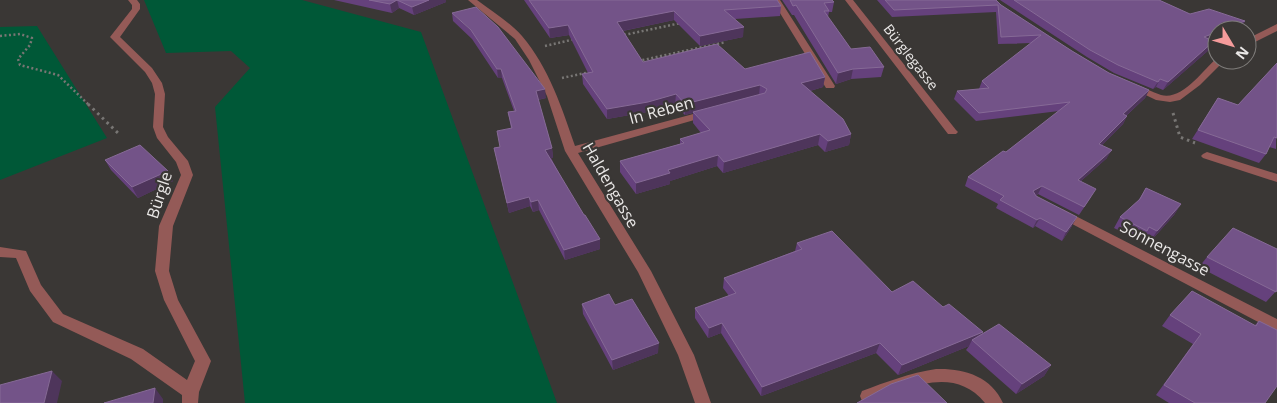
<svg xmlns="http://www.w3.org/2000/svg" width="1277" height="403" font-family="'Open Sans',sans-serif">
<rect width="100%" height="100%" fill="#3a3735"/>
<path fill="#005837" d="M 144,0 L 302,0 L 421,32 L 557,403 L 245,403 L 215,107 L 250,68 L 231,51 L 166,53 Z
M 37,26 L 107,138 L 0,180 L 0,27 Z"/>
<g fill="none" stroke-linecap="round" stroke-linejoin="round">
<path stroke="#787674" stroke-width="2.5" stroke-dasharray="2 2.5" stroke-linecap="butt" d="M 624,35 L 681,23
M 0,36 L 20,34 L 32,38 L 30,45 L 18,59 L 20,65 L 58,75 L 90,106
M 545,46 L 575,39
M 638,61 L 726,42
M 562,78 L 590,72"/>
<path stroke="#787674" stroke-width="3" stroke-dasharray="2.5 4" stroke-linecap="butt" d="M 88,104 L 118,133
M 1173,113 L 1180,137 L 1195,143"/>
<path fill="#945a57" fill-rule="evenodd" d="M 128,0 L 137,0 L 140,4 L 140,9 L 120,37 L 152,68 L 162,83 L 165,94 L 163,127 L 168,137 L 188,161 L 193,175 L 173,226 L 169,271 L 178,300 L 211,361 L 199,392 L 198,403 L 182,403 L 182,395 L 131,359 L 53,322 L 30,291 L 16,258 L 0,257 L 0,247 L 26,251 L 41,285 L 63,314 L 143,349 L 187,380 L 195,361 L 164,300 L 155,271 L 159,226 L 181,175 L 176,162 L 157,138 L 153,127 L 155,94 L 152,83 L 145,72 L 110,37 L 132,9 L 132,5 Z
M 468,0 L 477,0 C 491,11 510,22 522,36 C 549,68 562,108 575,146 L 708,110 L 713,113 L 712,115 L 578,153 L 651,271 L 694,355 L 711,403 L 695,403 L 678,355 L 638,272 L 565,151 L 547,96 L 529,60 L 515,39 Z
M 772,0 L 780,0 L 835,86 L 834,88 L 826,88 Z
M 845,0 L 853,0 L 956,130 L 958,132 L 956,134 L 948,134 Z
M 1277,24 L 1277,31 L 1247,46 L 1247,39 Z
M 1217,58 L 1217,60 L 1225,60 L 1200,85 L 1180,100 L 1170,102 L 1156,100 L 1127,86 L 1132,83 C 1142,86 1151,92 1161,95 C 1182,101 1203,70 1217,58 Z
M 1207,152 L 1277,174 L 1277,182 L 1203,158 L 1201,156 L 1203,154 Z
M 1062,209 L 1277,319 L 1277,332 L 1057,216 L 1056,213 Z
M 936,369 C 963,368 991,376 1003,403 L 985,403 C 953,364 907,389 868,403 L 862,401 L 860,396 L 862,391 C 886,382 910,373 936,369 Z"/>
</g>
<path fill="#65417c" d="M 334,0 L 446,0 L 446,2 L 414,15 L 399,8 L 392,13 Z
M 524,0 L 777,0 L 781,6 L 780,16 L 735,19 L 743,37 L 700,46 L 674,20 L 623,31 L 643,62 L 745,69 L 825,77 L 823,87 L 810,91 L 851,134 L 849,145 L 825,152 L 818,145 L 723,173 L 717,166 L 670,181 L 670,184 L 636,194 L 620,172 L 620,161 L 680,144 L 680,139 L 701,133 L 693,123 L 693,113 L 685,115 L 675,105 L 647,112 L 607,119 L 583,84 L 582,74 L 588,73 L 569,35 L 550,38 Z
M 782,0 L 832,0 L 834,2 L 832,12 L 829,12 L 828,17 L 851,49 L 884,67 L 881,77 L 851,79 L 836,84 L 794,15 L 792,15 Z
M 877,0 L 996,0 L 1001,5 L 1072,51 L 1109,73 L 1149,90 L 1145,98 L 1126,116 L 1127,116 L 1123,124 L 1102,145 L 1107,158 L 1081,181 L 1091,197 L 1079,215 L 1038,194 L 1036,196 L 1072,226 L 1062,241 L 1035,226 L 1033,228 L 996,208 L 998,204 L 965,186 L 968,177 L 1006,152 L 1059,111 L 976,121 L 954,99 L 957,91 L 979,89 L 982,81 L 1031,43 L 998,44 L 996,12 L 892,17 Z
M 1000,0 L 1159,0 L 1190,14 L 1245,21 L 1241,28 L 1211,40 L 1210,49 L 1163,90 L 1156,87 L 1153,89 L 1114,73 L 1087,57 Z
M 452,13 L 546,98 L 538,100 L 552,148 L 553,158 L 551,158 L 600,249 L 565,260 L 539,210 L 533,212 L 530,206 L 509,213 L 494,148 L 500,147 L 511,128 L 508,112 L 514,111 L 502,78 L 498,78 L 472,39 L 453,21 Z
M 1277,63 L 1276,149 L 1269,147 L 1266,154 L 1259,163 L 1192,139 L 1218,98 L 1238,105 Z
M 105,160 L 173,181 L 138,198 L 111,170 Z
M 1146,188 L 1181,204 L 1174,215 L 1150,242 L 1142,238 L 1140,241 L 1114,228 L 1120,217 L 1138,201 Z
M 797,243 L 892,292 L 943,307 L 983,332 L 982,334 L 1051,365 L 1044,376 L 1016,394 L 966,350 L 969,346 L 898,375 L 876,353 L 761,396 L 721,333 L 708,338 L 695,318 L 695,308 L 729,296 L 723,288 L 724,278 L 795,251 Z
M 1207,257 L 1277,290 L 1266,302 L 1199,267 Z
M 582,304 L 615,305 L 658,353 L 613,370 L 583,314 Z
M 1170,315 L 1255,325 L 1259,321 L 1265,403 L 1169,403 L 1156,395 L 1193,344 L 1162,326 Z"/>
<path fill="#4e355b" d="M 397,0 L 399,8 L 392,13 L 390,4 Z
M 429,0 L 446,0 L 446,2 L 414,15 L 412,7 Z
M 674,11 L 674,20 L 617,32 L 617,22 Z
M 1245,21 L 1241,28 L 1236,30 L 1222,30 Z
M 568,25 L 569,35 L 550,38 L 549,28 Z
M 744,27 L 743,37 L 700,46 L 700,36 Z
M 1217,32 L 1217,38 L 1200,45 L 1204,37 Z
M 1214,41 L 1210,49 L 1163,90 L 1168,82 Z
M 497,69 L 501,69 L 502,78 L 498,78 Z
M 853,69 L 851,79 L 836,84 L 838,73 Z
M 825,77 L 823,87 L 799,94 L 801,83 Z
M 1160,79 L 1156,87 L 1153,89 L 1158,82 Z
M 760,85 L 759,95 L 685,115 L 685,104 Z
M 545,89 L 546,98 L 537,100 L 536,91 Z
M 1149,90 L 1145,98 L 1119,122 L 1123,114 Z
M 676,94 L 675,105 L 647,112 L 607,119 L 607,109 Z
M 1127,116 L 1123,124 L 1095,152 L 1099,144 Z
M 820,134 L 818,145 L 723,173 L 724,162 Z
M 851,134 L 849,145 L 825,152 L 828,141 Z
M 552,148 L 553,158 L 546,159 L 545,150 Z
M 1112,150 L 1107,158 L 1073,188 L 1078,180 Z
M 718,155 L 717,166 L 670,181 L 670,184 L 636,194 L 636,183 L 668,170 Z
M 168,171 L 173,181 L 138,198 L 132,187 Z
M 1042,186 L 1038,194 L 1029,200 L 1033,191 Z
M 529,197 L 530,206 L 509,213 L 507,203 Z
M 538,200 L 539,210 L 533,212 L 531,202 Z
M 1181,204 L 1174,215 L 1150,242 L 1157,231 Z
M 1077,217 L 1072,226 L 1062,241 L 1066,232 Z
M 1040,218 L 1035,226 L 1033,228 L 1037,220 Z
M 600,239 L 600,249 L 565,260 L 564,250 Z
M 722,323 L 721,333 L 708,338 L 709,328 Z
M 983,332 L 978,342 L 972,340 L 969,346 L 898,375 L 902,365 Z
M 659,343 L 658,353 L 613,370 L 612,360 Z
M 880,343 L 876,353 L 761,396 L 762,387 Z
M 1051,365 L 1044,376 L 1016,394 L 1022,384 Z
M 52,371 L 62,381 L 57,403 L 44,403 Z
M 155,388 L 163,399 L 163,403 L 153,403 Z"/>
<path fill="#735388" stroke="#866a96" d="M 369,0 L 429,0 L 412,7 L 397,0 L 390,4 Z
M 529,0 L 777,0 L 781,6 L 724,10 L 744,27 L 700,36 L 674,11 L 617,22 L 643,62 L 717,44 L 745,69 L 810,52 L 825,77 L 801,83 L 843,119 L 851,134 L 828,141 L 820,134 L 724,162 L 718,155 L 668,170 L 670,173 L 636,183 L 620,161 L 684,143 L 680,139 L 710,130 L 693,112 L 765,93 L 767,89 L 760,85 L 685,104 L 676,94 L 648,102 L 607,109 L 582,74 L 593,72 L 568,25 L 549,28 Z
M 790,0 L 832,0 L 834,2 L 824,3 L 829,11 L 824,11 L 851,49 L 870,47 L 884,67 L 853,69 L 838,73 L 796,5 L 793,6 Z
M 885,0 L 996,0 L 1001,5 L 1072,51 L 1109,73 L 1149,90 L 1123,114 L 1127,116 L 1099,144 L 1112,150 L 1078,180 L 1096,189 L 1084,207 L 1042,186 L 1033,191 L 1036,196 L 1077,217 L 1066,232 L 1040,218 L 1037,220 L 1000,200 L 1004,196 L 968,177 L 1003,151 L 1006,152 L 1070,102 L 979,113 L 957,91 L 989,88 L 982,81 L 1041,35 L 1001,37 L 998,5 L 894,10 Z
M 1014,0 L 1159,0 L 1190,14 L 1209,9 L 1245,21 L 1222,30 L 1217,30 L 1217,32 L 1204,37 L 1214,41 L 1168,82 L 1160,79 L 1158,82 L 1118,65 L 1090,50 Z
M 476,7 L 498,27 L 545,89 L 536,91 L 552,148 L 545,150 L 584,215 L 585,215 L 600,239 L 564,250 L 538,200 L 531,202 L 529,197 L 507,203 L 494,148 L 500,147 L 497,131 L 512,128 L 508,112 L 516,111 L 501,69 L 497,69 L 471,30 L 452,13 Z
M 1277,63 L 1277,138 L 1274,137 L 1266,154 L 1198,130 L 1218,98 L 1238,105 Z
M 140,145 L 168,171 L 132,187 L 105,160 Z
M 1146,188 L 1181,204 L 1157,231 L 1149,227 L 1147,231 L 1120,217 L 1140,199 Z
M 1233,228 L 1277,249 L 1277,290 L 1276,292 L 1207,257 Z
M 832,231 L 892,292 L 913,281 L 943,307 L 949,304 L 983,332 L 902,365 L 880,343 L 762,387 L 722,323 L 709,328 L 695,308 L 736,293 L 724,278 L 802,249 L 797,243 Z
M 1192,291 L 1256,326 L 1259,321 L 1277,330 L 1277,386 L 1265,403 L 1195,403 L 1164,385 L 1201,334 L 1170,315 Z
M 609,294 L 615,305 L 632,299 L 659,343 L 612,360 L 582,304 Z
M 999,324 L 1051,365 L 1022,384 L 972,340 Z
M 52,371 L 44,403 L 0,403 L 0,385 Z
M 918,375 L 947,403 L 857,403 L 891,384 Z
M 155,388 L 153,403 L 104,403 Z"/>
<g text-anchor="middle" stroke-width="4.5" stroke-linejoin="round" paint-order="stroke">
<g font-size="14" fill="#eae8e7" stroke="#3a3735">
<text transform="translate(911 57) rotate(52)" y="5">Bürglegasse</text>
</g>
<g font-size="16" fill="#eae8e7" stroke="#3a3735">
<text transform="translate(661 110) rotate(-15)" y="6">In Reben</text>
<text transform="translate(611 185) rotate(60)" y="6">Haldengasse</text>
<text transform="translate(159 195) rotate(-72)" y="6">Bürgle</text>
<text transform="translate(1165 248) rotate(28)" y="6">Sonnengasse</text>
</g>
</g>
<g transform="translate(1232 45) rotate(128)"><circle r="24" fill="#3a3735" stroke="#807e7c"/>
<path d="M0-4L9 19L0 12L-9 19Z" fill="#f59b9b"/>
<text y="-8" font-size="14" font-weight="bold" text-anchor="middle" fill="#eae8e7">N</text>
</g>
</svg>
